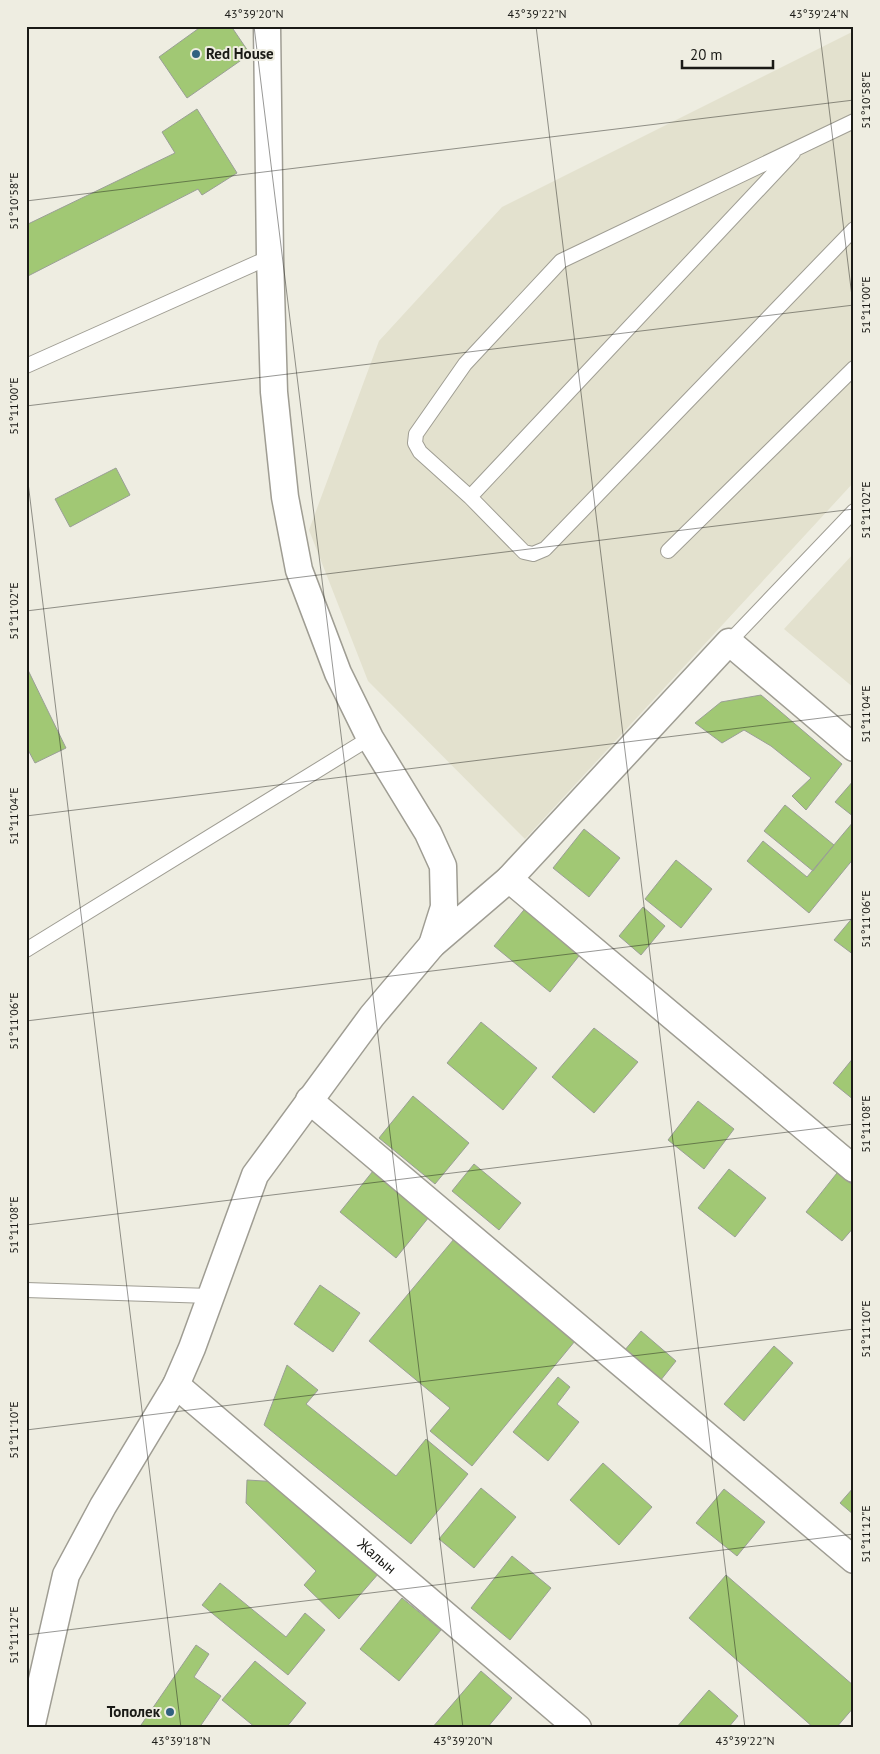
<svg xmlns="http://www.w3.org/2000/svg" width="880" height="1754" font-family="'PT Sans',sans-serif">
<rect width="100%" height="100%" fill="#eeede1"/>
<path fill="#e3e1ce" d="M 854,31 L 854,482 L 525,839 L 368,681 L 309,530 L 379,341 L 502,207 Z
M 854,553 L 854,688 L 784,629 Z"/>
<path fill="#a1c874" stroke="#9a9f96" d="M 202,26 L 231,26 L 250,54 L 187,98 L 159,57 Z
M 197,109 L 237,173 L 202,195 L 198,189 L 26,277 L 26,225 L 175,153 L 162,132 Z
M 116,468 L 130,495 L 70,527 L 55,499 Z
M 26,666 L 66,748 L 35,763 L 26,746 Z
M 761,695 L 842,764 L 806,810 L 792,796 L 811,778 L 771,746 L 744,730 L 722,743 L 695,723 L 721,702 Z
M 854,780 L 854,817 L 835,802 Z
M 785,805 L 834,845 L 813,871 L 764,831 Z
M 854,821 L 854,858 L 809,913 L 747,861 L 763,841 L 807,877 Z
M 584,829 L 620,858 L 589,897 L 553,868 Z
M 676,860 L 712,889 L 681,928 L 645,899 Z
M 528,905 L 583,951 L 550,992 L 494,946 Z
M 643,907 L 665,926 L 641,955 L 619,936 Z
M 854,916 L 854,955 L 834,940 Z
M 481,1022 L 537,1068 L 503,1110 L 447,1063 Z
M 594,1028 L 638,1062 L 594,1113 L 552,1077 Z
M 854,1057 L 854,1100 L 833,1083 Z
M 413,1096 L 469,1143 L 435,1184 L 379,1138 Z
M 698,1101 L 734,1129 L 704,1169 L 668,1140 Z
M 474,1164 L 521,1203 L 499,1230 L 452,1191 Z
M 729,1169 L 766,1198 L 735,1237 L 698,1208 Z
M 373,1171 L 429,1217 L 396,1258 L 340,1212 Z
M 837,1173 L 854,1186 L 854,1227 L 842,1241 L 806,1212 Z
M 454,1239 L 575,1341 L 472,1466 L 430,1431 L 450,1408 L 369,1341 Z
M 320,1285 L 360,1313 L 333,1352 L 294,1324 Z
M 641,1331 L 676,1361 L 660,1381 L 624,1351 Z
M 774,1346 L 793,1363 L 744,1421 L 724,1404 Z
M 287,1365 L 318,1390 L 306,1404 L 396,1476 L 426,1439 L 468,1474 L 411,1544 L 264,1425 Z
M 558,1377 L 570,1387 L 557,1404 L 579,1422 L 548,1461 L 513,1432 Z
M 603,1463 L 652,1507 L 619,1545 L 570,1500 Z
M 247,1480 L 280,1482 L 379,1573 L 339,1619 L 304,1585 L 316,1571 L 246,1503 Z
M 854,1487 L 854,1515 L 840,1503 Z
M 481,1488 L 516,1517 L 474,1568 L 439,1539 Z
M 724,1489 L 765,1522 L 737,1556 L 696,1523 Z
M 512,1556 L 551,1588 L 510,1640 L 471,1608 Z
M 726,1575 L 854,1686 L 854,1707 L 836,1728 L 814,1728 L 689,1618 Z
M 220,1583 L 286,1637 L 305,1613 L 325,1630 L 288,1675 L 202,1605 Z
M 402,1598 L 441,1630 L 399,1681 L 360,1649 Z
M 196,1645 L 209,1654 L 194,1677 L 221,1696 L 199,1728 L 139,1728 Z
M 255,1661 L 306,1703 L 286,1728 L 256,1728 L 222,1700 Z
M 481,1671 L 512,1698 L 487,1728 L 432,1728 Z
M 709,1690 L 738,1716 L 728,1728 L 676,1728 Z"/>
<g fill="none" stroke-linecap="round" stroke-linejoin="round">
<g stroke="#9f9d93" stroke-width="16">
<path id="service" d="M 854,121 L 561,261 L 465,364 L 416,434 L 415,443 L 420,452 L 470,497 L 524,552 L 533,554 L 545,549 L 854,229
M 26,366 L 270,257
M 470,497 L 793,153
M 668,551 L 854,368
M 729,642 L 854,511
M 26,950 L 370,738
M 26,1290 L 210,1296"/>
</g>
<g stroke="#9f9d93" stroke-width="29">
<g id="minor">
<path d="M 267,26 L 270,257 L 274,392 L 285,497 L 299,570 L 338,673 L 370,738 L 428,833 L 443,866 L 444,907 L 432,945"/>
<path d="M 509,879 L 854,1169"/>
<path d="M 309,1100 L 854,1560"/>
<path id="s1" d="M 176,1385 L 578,1728"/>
<path d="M 31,1728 L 66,1575 L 103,1506 L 176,1385 L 192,1348 L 255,1175 L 372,1016 L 432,945 L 509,879 L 729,642 L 854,748"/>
</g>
</g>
<use href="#service" stroke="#fff" stroke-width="14"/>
<use href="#minor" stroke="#fff" stroke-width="26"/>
</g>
<path fill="none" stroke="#1a1a16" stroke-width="1" stroke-opacity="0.45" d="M 254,26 L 463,1728M 536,26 L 745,1728M 819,26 L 854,313M 26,201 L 854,100M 26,406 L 854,305M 26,466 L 181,1728M 26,611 L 854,509M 26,816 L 854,714M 26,1021 L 854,919M 26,1225 L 854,1124M 26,1430 L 854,1329M 26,1635 L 854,1534"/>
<g fill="#316180" stroke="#eeede1" stroke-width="2">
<circle cx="196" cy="54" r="5"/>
<circle cx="170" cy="1712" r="5"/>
</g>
<g text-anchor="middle" stroke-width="4" stroke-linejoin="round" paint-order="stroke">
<g font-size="15" font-weight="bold" fill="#1a1a16" stroke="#eeede1" text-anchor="start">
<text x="206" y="59">Red House</text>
<text x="160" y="1717" text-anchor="end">Тополек</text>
</g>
<g font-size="15" fill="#1a1a16" stroke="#eeede1">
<text dy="5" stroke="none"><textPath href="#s1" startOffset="264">Жалын</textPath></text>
</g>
</g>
<rect width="880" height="1754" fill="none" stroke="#eeede1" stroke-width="55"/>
<path d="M682 60v8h91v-8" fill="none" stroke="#1a1a16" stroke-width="2.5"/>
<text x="690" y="60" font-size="15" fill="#1a1a16" stroke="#eeede1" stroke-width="4" paint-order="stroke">20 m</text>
<rect x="28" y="28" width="824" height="1698" fill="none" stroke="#1a1a16" stroke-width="2"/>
<g font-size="12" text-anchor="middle" fill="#1a1a16">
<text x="254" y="18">43°39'20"N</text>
<text x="537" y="18">43°39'22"N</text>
<text x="819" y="18">43°39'24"N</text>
<text transform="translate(866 100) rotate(-90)" y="4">51°10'58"E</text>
<text transform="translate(14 201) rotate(-90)" y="4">51°10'58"E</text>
<text transform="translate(866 305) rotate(-90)" y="4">51°11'00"E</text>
<text transform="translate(14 406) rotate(-90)" y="4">51°11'00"E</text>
<text transform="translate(866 510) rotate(-90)" y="4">51°11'02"E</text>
<text transform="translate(14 611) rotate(-90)" y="4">51°11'02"E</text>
<text transform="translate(866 714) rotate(-90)" y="4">51°11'04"E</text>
<text transform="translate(14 816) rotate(-90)" y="4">51°11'04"E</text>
<text transform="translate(866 919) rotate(-90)" y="4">51°11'06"E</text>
<text transform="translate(14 1021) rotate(-90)" y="4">51°11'06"E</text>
<text transform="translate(866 1124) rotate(-90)" y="4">51°11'08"E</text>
<text transform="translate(14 1225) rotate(-90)" y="4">51°11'08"E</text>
<text transform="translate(866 1329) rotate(-90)" y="4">51°11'10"E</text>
<text transform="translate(14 1430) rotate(-90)" y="4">51°11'10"E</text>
<text transform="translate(866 1534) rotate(-90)" y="4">51°11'12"E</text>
<text transform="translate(14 1635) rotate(-90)" y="4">51°11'12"E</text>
<text x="181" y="1745">43°39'18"N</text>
<text x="463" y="1745">43°39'20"N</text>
<text x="745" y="1745">43°39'22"N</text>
</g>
</svg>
